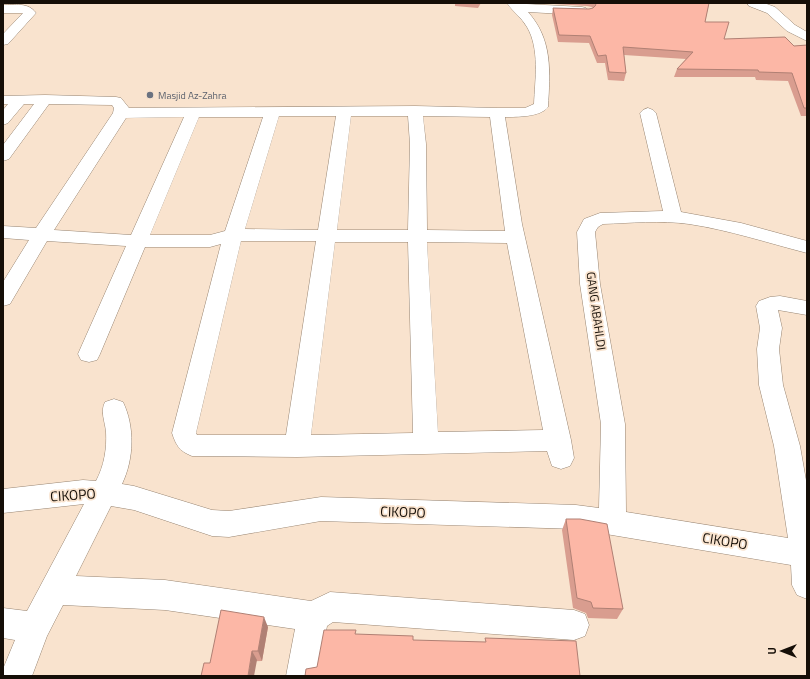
<svg xmlns="http://www.w3.org/2000/svg" width="810" height="679" font-family="'Titillium Web',sans-serif">
<rect width="100%" height="100%" fill="#f9e3ce"/>
<g fill="none" stroke-linecap="round" stroke-linejoin="round">
<g stroke="#988572" stroke-width="1">
<path id="minor" d="M 507,3 L 582,7 L 586,8 L 588,11 L 586,14 L 582,15 L 528,12 C 553,40 550,72 548,107 C 541,117 517,117 505,117 L 522,224 L 571,440 L 574,458 L 570,466 L 561,469 L 552,466 L 547,451 L 297,457 L 192,456 C 179,451 176,445 172,433 L 221,244 L 210,247 L 145,247 L 100,354 L 97,360 L 89,362 L 81,360 L 78,354 L 126,246 L 47,241 L 10,304 L 3,306 L 3,282 L 29,240 L 3,238 L 3,226 L 36,228 L 113,113 L 114,108 L 112,105 L 49,104 L 9,159 L 3,161 L 3,145 L 34,104 L 24,104 L 8,123 L 3,125 L 3,110 L 8,104 L 3,104 L 3,96 L 45,95 L 116,97 L 121,98 L 129,108 L 415,106 L 497,108 L 525,108 L 534,104 C 535,80 540,49 527,27 C 522,18 513,12 507,3 ZM 279,116 L 336,116 L 318,230 L 245,229 ZM 351,116 L 408,116 L 410,144 L 408,230 L 337,230 ZM 423,116 L 490,117 L 505,231 L 427,230 L 426,144 ZM 184,117 L 131,235 L 54,230 L 126,118 ZM 199,117 L 263,117 L 225,231 L 210,235 L 150,235 ZM 241,241 L 316,241 L 286,435 L 197,435 L 196,433 ZM 335,242 L 408,242 L 413,433 L 311,435 ZM 427,242 L 507,243 L 543,430 L 438,432 Z
M 747,3 L 764,3 L 775,7 L 795,25 L 807,32 L 807,41 L 787,31 L 767,13 L 749,6 Z
M 3,5 C 15,5 28,2 36,13 L 8,44 L 3,45 L 3,34 L 23,13 L 3,13 Z
M 648,108 L 653,110 L 656,113 L 681,212 L 741,223 L 807,241 L 807,253 C 768,243 729,230 689,224 C 660,220 631,223 603,224 L 598,227 L 595,232 L 600,284 L 625,424 L 626,512 L 788,538 L 774,446 L 759,385 L 757,349 L 760,328 L 756,306 L 759,301 L 770,297 L 780,296 L 807,301 L 807,315 L 778,310 L 782,328 L 779,349 L 783,385 L 800,446 L 807,486 L 807,599 L 797,595 L 792,585 L 791,565 L 576,529 L 321,521 L 229,537 L 212,536 L 134,510 L 111,506 L 76,576 L 165,580 L 311,601 L 330,592 L 574,610 L 585,614 L 589,625 L 585,636 L 574,640 L 333,622 L 327,626 L 318,676 L 286,676 L 295,629 L 165,610 L 63,605 L 47,636 L 32,676 L 3,676 L 3,669 L 15,640 L 3,638 L 3,608 L 27,611 L 84,504 L 3,513 L 3,489 L 83,480 L 96,481 C 104,466 107,449 106,432 C 105,421 100,412 105,402 L 114,399 L 123,402 C 135,427 134,459 122,484 L 134,486 L 212,510 L 229,511 L 321,497 L 576,505 L 599,508 L 601,424 L 580,284 L 577,232 L 584,219 L 600,213 L 663,211 L 640,113 L 643,110 Z"/>
</g>
<use href="#minor" fill="#fff" fill-rule="evenodd"/>
</g>
<path fill="#d99d8f" d="M 455,3 L 481,3 L 478,8 L 455,6 Z
M 537,3 L 709,3 L 705,22 L 724,39 L 794,46 L 807,45 L 807,116 L 801,116 L 788,81 L 756,80 L 755,77 L 674,77 L 677,69 L 686,59 L 624,55 L 626,73 L 624,81 L 608,80 L 605,63 L 597,63 L 589,43 L 558,42 L 552,15 L 553,8 L 589,9 L 593,8 L 592,7 L 587,6 Z
M 566,519 L 623,609 L 617,619 L 588,618 L 586,613 L 573,608 L 562,530 Z
M 268,627 L 262,661 L 210,663 Z"/>
<path fill="#b08074" d="M 264,617 L 268,627 L 262,661 L 258,651 Z
M 252,651 L 257,660 L 254,676 L 248,676 Z"/>
<path fill="#fcb7a6" stroke="#b08074" d="M 595,3 L 709,3 L 705,22 L 729,22 L 724,39 L 785,37 L 794,46 L 807,45 L 807,108 L 804,108 L 792,73 L 759,72 L 758,70 L 677,69 L 693,52 L 623,47 L 626,73 L 609,72 L 606,55 L 598,56 L 590,36 L 559,35 L 553,8 L 589,9 L 593,8 L 596,5 Z
M 566,519 L 580,519 L 607,524 L 623,609 L 593,608 L 591,602 L 577,598 Z
M 221,610 L 264,617 L 258,651 L 252,651 L 248,676 L 201,676 L 204,663 L 210,663 Z
M 324,630 L 356,630 L 355,634 L 413,636 L 413,640 L 486,642 L 485,638 L 576,641 L 580,676 L 305,676 L 306,669 L 317,667 Z"/>
<circle fill="#6b7280" stroke="#f9e3ce" stroke-width="1.5" cx="150" cy="95" r="4"/>
<g text-anchor="middle" stroke-width="3.5" stroke-linejoin="round" paint-order="stroke">
<g font-size="10" fill="#5b616d" stroke="#f9e3ce" text-anchor="start">
<text x="158" y="99">Masjid Az-Zahra</text>
</g>
<g font-size="12" fill="#150e07" stroke="#f9e3ce">
<text transform="translate(596 311) rotate(82)" y="4">GANG ABAHLDI</text>
</g>
<g font-size="14" fill="#150e07" stroke="#f9e3ce">
<text transform="translate(73 495) rotate(-4)" y="5">CIKOPO</text>
<text transform="translate(403 512) rotate(2)" y="5">CIKOPO</text>
<text transform="translate(725 541) rotate(9)" y="5">CIKOPO</text>
</g>
</g>
<rect width="810" height="679" fill="none" stroke="#150e07" stroke-width="8"/>
<g transform="translate(782 651) rotate(270)" stroke="#f9e3ce" stroke-width="3" paint-order="stroke">
<path d="M0-3L7 15L0 10L-7 15Z" fill="#150e07"/>
<text y="-6" font-size="11" font-weight="bold" text-anchor="middle" fill="#150e07">U</text>
</g>
</svg>
